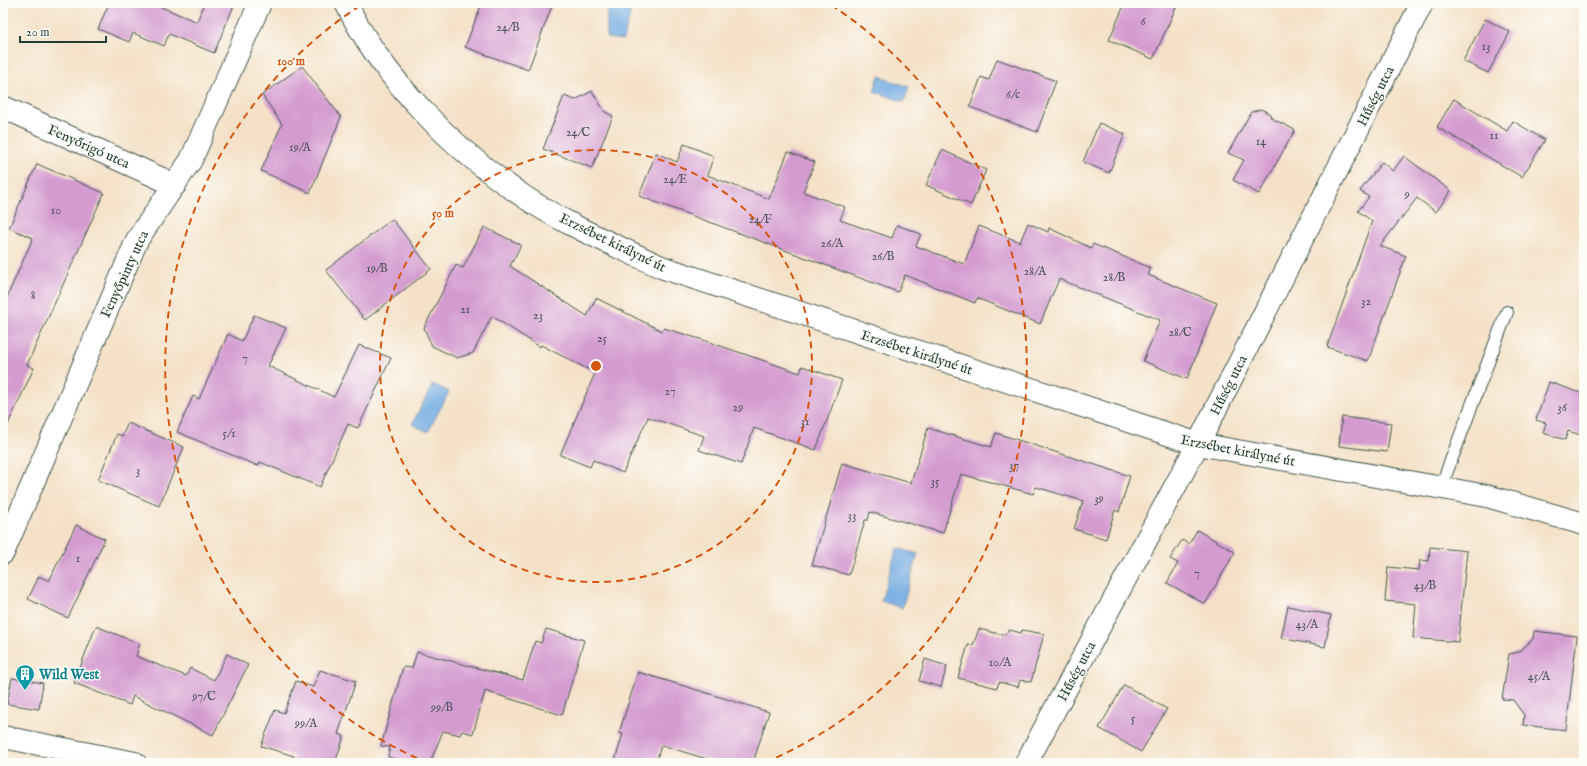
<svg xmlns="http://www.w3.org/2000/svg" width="1587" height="766" font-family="'IM FELL English',serif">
<rect width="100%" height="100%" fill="#fdfcf7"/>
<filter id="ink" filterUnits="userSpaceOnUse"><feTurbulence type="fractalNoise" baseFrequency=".025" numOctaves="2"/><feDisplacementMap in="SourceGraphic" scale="8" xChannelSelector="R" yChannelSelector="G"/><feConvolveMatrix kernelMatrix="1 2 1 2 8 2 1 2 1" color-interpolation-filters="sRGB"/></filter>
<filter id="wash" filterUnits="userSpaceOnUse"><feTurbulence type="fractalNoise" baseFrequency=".012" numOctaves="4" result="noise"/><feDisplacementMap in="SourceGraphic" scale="16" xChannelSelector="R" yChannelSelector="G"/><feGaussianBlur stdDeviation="0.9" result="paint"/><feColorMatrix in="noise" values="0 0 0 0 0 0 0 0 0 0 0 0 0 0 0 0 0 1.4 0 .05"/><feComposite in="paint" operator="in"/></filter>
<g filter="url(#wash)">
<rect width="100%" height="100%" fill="#f4e1c7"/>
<path fill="#72abe2" stroke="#48748b" d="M 609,3 L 629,3 L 630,15 L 623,40 L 607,38 L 607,12 Z
M 879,76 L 909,87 L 904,102 L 874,91 Z
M 433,384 L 449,392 L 428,432 L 412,424 Z
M 897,548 L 918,554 L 902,608 L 881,601 Z"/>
<g id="blocks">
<path fill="#d49bd0" d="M 109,3 L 152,3 L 197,22 L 204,3 L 235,3 L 214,53 L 169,34 L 164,46 L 133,33 L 129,42 L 98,29 Z
M 482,3 L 553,3 L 528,70 L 465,47 Z
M 1125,3 L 1178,3 L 1153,59 L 1109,40 Z
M 1485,19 L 1510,32 L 1488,73 L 1463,61 Z
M 997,59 L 1056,81 L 1037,132 L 970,107 L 981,77 L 989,80 Z
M 302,66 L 341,117 L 310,193 L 261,171 L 282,124 L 262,95 Z
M 592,91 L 605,112 L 613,116 L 592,168 L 543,149 L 564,96 L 575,100 Z
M 1454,99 L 1507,131 L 1513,121 L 1545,140 L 1522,177 L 1437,127 Z
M 1261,109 L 1270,114 L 1271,118 L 1295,130 L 1259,194 L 1233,180 L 1244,160 L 1228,153 L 1251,112 Z
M 1099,123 L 1125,134 L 1109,173 L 1083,162 Z
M 684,144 L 714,156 L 707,175 L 769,199 L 788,152 L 815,162 L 803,192 L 845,207 L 840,220 L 892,238 L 897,225 L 921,234 L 916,246 L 964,264 L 979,226 L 1020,242 L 1028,223 L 1048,232 L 1049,228 L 1091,248 L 1093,244 L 1151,268 L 1148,275 L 1217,303 L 1187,379 L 1143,361 L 1160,320 L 1059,279 L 1040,324 L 977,298 L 975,303 L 905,275 L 898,292 L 639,196 L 656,153 L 677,162 Z
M 942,150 L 986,170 L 971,205 L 926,185 Z
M 1404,156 L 1451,191 L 1436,212 L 1417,198 L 1380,246 L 1406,256 L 1368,361 L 1327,347 L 1372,221 L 1358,211 L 1369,197 L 1360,191 L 1382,162 L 1393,171 Z
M 37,164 L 104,193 L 27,365 L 34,368 L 3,435 L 3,306 L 33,238 L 9,228 Z
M 392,219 L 431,269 L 365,320 L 326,270 Z
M 484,227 L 521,245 L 510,266 L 587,316 L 596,298 L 662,331 L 664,328 L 703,340 L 800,373 L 802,366 L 842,380 L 816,450 L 754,428 L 741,464 L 699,450 L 704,436 L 648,417 L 623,473 L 593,460 L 590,467 L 560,455 L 595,373 L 541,345 L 540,347 L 492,316 L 473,353 L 457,358 L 432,346 L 424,328 L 456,265 L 463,268 Z
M 254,315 L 286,328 L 268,366 L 334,397 L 359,345 L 391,358 L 358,428 L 348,424 L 320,487 L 260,462 L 258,466 L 177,432 L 193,396 L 199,399 L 228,334 L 242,341 Z
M 1549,382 L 1584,394 L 1584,436 L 1568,431 L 1565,440 L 1543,433 L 1546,423 L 1536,420 Z
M 1342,417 L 1391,423 L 1387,452 L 1339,446 Z
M 128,423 L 184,447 L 159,506 L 98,480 L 117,434 L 122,436 Z
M 928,428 L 991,447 L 996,433 L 1130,476 L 1119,512 L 1115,510 L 1106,539 L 1074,529 L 1083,501 L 1036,487 L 1033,494 L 961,474 L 943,533 L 870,512 L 868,520 L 865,520 L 849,575 L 812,565 L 842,463 L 911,483 Z
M 76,525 L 105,539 L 68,618 L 28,599 L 39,576 L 49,581 Z
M 1197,530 L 1235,552 L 1205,604 L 1167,583 L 1178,563 L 1170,559 L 1182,540 L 1189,544 Z
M 1430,547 L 1467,551 L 1458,642 L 1413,638 L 1416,604 L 1385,601 L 1388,567 L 1419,570 L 1420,560 L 1429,561 Z
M 1288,606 L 1331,615 L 1325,647 L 1281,638 Z
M 96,626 L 140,644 L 136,656 L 186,676 L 190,668 L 214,680 L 227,654 L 248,665 L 213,735 L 133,696 L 130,705 L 74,683 Z
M 546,629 L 584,640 L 562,715 L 485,691 L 473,734 L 462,731 L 460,735 L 443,731 L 430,763 L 409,763 L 388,757 L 390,747 L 381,746 L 403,667 L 412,668 L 417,652 L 523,680 L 535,641 L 541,643 Z
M 979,629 L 1003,635 L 1010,630 L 1021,633 L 1022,630 L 1044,634 L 1031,682 L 1020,680 L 1018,687 L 999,682 L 997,688 L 958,678 L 968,645 L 973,645 Z
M 1534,631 L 1577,636 L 1566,730 L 1523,725 L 1524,715 L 1513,700 L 1502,699 L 1509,654 L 1519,652 L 1533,639 Z
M 925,659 L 947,666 L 941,687 L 919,681 Z
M 320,670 L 356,681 L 338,734 L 344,736 L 335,763 L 292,763 L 294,756 L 261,746 L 275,710 L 284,713 L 296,681 L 313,687 Z
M 638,672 L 769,712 L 753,763 L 720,763 L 661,745 L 656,763 L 614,763 L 623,734 L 619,733 Z
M 12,678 L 43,683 L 39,709 L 7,704 Z
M 1124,685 L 1167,709 L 1141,752 L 1099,728 Z"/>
</g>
</g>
<g filter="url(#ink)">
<use href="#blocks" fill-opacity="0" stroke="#3f564a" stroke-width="1"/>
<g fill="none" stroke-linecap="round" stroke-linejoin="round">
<g stroke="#3f564a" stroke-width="14">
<path id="service" d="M 1441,487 L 1507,312"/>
</g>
<g stroke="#3f564a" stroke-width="24">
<path id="minor" d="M 346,3 C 382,78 454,150 523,196 C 564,224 615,245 661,267 L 1198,444 L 1487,496 L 1584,524
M 3,107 L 175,185
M 3,553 L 137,240 L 191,160 L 260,3
M 1026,763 L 1198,444 L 1422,3"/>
</g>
<g stroke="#3f564a" stroke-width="24">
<path id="tertiary" d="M 3,737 L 135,763"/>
</g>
<use href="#service" stroke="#fff" stroke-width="12"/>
<use href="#minor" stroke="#fff" stroke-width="22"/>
<use href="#tertiary" stroke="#fff" stroke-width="22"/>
</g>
</g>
<g fill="none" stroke="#d45610" stroke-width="2" stroke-dasharray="7 5">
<circle cx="596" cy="366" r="216"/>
<path d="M428 763A431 431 0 0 1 361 5M831 5A431 431 0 0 1 764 763"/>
</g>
<defs>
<g id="building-pin" transform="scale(1)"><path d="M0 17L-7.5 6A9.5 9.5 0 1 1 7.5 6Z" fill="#0f9aa8" stroke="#fdfcf7"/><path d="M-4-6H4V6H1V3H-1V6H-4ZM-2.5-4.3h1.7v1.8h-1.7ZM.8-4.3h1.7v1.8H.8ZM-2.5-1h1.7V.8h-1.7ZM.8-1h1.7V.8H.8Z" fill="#fff"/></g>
</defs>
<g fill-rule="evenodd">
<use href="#building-pin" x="25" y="674"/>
</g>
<g text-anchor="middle" stroke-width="3" stroke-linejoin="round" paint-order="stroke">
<g font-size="12" fill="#4c545b">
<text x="1143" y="25">6</text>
<text x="508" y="31">24/B</text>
<text x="1486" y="50">13</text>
<text x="1013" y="98">6/c</text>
<text x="578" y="136">24/C</text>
<text x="1494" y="139">11</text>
<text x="1261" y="145">14</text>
<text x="300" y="151">19/A</text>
<text x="675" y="183">24/E</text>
<text x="1407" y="198">9</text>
<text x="56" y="214">10</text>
<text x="760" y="223">24/F</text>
<text x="832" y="247">26/A</text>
<text x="883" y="260">26/B</text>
<text x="377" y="272">19/B</text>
<text x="1035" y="275">28/A</text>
<text x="1114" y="281">28/B</text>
<text x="33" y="299">8</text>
<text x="1366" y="305">32</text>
<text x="465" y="313">21</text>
<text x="538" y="319">23</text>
<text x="1180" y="336">28/C</text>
<text x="602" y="342">25</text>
<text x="245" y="362">7</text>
<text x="670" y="395">27</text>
<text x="738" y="411">29</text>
<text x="1562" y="411">36</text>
<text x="805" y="425">31</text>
<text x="229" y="437">5/1</text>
<text x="1014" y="469">37</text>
<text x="138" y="474">3</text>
<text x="935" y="485">35</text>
<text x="1099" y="502">39</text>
<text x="852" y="519">33</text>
<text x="78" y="562">1</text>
<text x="1197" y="577">7</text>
<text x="1425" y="589">43/B</text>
<text x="1307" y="628">43/A</text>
<text x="1000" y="666">10/A</text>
<text x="1539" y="680">45/A</text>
<text x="204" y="700">97/C</text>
<text x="442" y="711">99/B</text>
<text x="1133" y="722">5</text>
<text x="306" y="727">99/A</text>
</g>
<g font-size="14" fill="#1f3d34" stroke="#fdfcf7">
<text transform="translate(1375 96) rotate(-63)" y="5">Hűség utca</text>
<text transform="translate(89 146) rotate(24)" y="5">Fenyőrigó utca</text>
<text transform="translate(613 242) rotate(26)" y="5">Erzsébet királyné út</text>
<text transform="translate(124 274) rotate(-65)" y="5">Fenyőpinty utca</text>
<text transform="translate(917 352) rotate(18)" y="5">Erzsébet királyné út</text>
<text transform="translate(1228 385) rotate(-63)" y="5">Hűség utca</text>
<text transform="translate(1238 450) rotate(11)" y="5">Erzsébet királyné út</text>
<text transform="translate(1076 671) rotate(-62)" y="5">Hűség utca</text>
</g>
<g font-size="14" font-weight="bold" fill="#0d838f" stroke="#fdfcf7" text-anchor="start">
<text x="39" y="679">Wild West</text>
</g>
</g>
<circle cx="596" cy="366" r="6" fill="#d45610" stroke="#fdfcf7" stroke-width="2"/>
<g font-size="12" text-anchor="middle" font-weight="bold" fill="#d45610" stroke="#fdfcf7" stroke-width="3" stroke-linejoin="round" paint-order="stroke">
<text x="291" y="65">100 m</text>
<text x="443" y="217">50 m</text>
</g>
<rect width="1587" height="766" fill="none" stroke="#fdfcf7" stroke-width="16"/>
<path d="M20 36v6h86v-6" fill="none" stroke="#1f3d34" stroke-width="2"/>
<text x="26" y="36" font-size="12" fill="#1f3d34" stroke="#fdfcf7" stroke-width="3" paint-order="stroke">20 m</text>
</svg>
